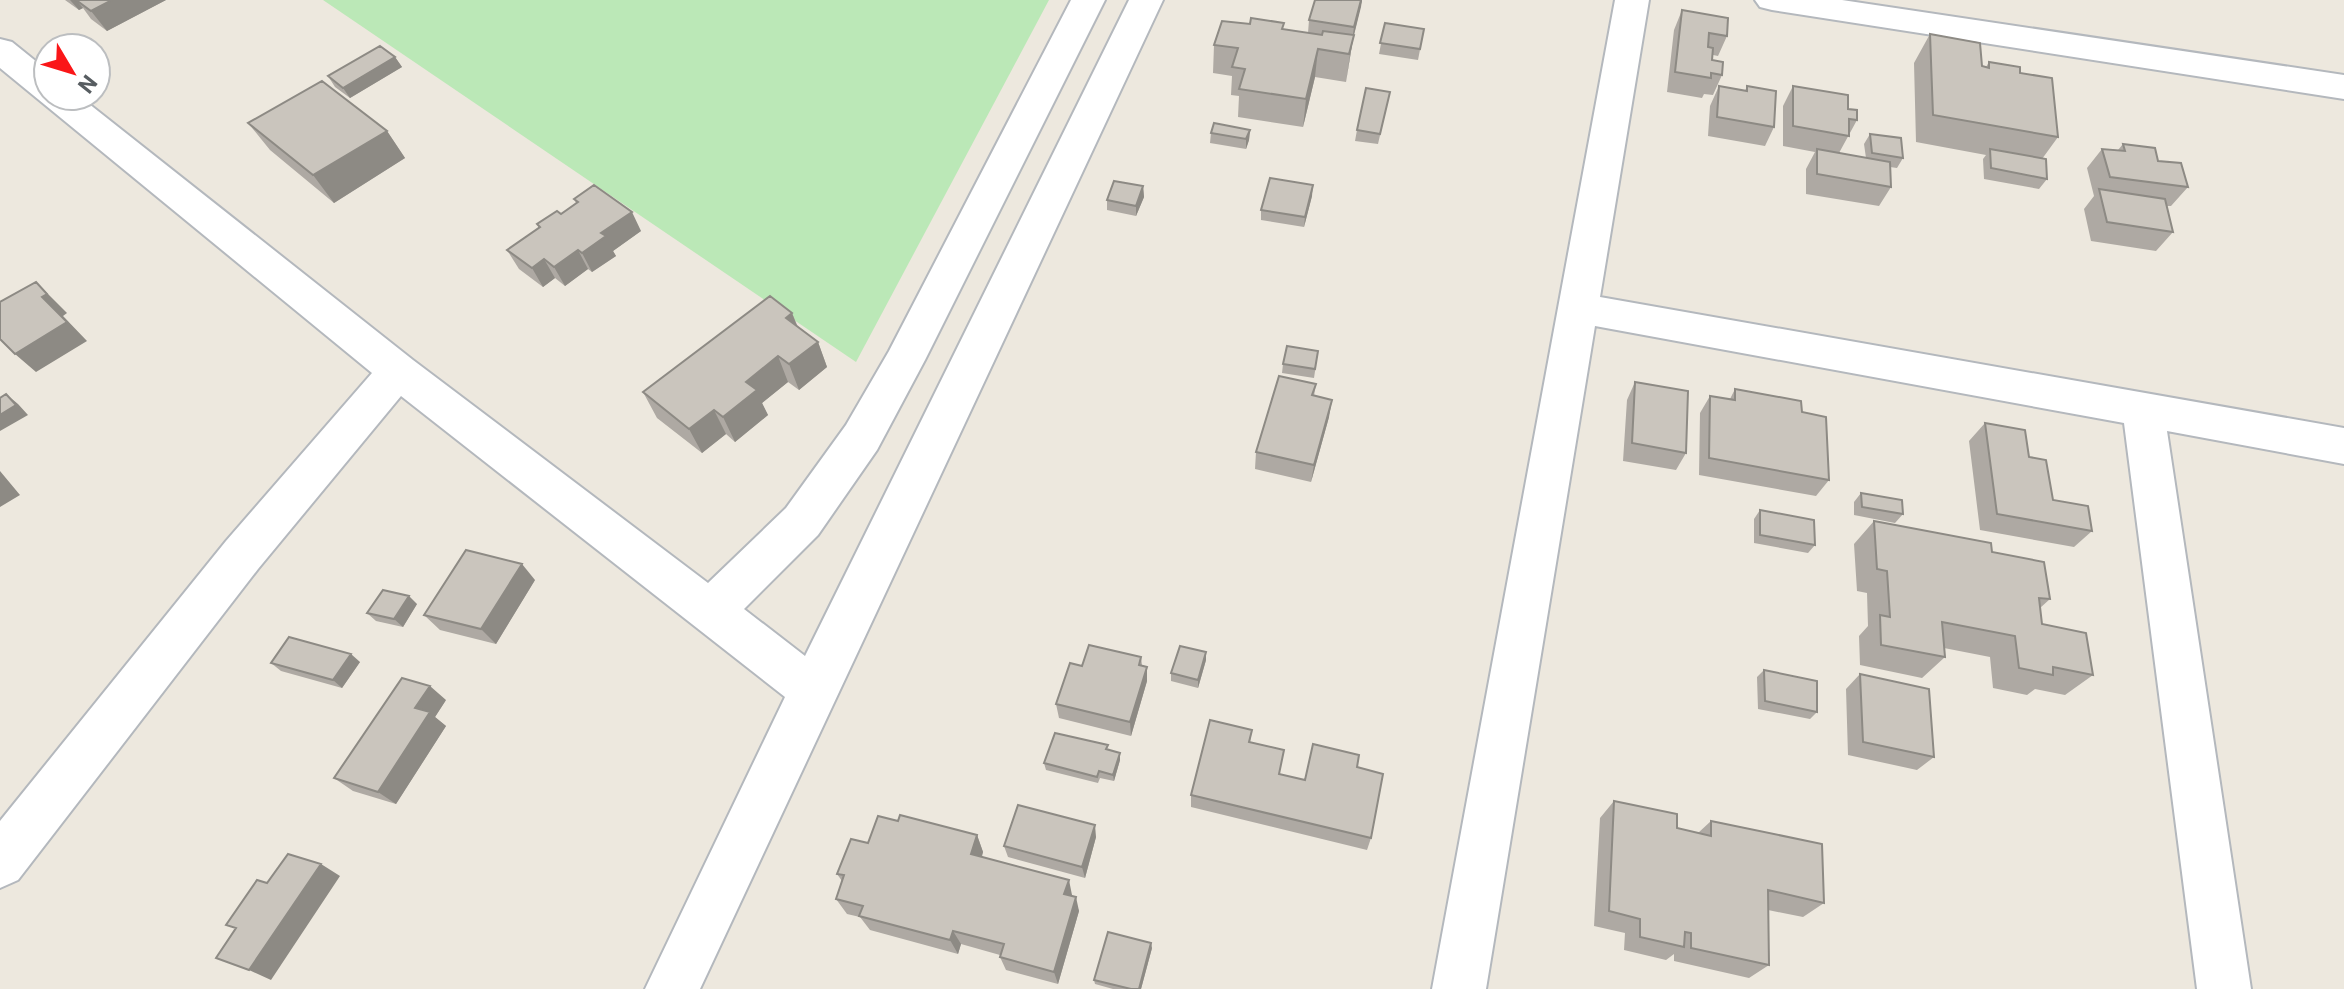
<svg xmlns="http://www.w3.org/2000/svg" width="2344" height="989" font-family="Roboto,sans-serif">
<rect width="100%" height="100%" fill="#ede8de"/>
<path fill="#bbe8b7" d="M 323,0 L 1049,0 L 856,362 Z"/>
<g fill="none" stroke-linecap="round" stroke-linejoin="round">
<g stroke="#b4b8bd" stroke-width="4">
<path id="minor" d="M 1071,0 L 1105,0 L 925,360 L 877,450 L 818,535 L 744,609 L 805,656 L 1129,0 L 1163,0 L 700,989 L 645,989 L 785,697 L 401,396 L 258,569 L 18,880 L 0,888 L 0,821 L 226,541 L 372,373 L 0,68 L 0,39 L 12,42 L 48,71 L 48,96 L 79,96 L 413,360 L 708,583 L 786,508 L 846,425 L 889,351 Z
M 1615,0 L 1649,0 L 1600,297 L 2344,428 L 2344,464 L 2167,431 L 2251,989 L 2197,989 L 2124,423 L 1595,326 L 1486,989 L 1432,989 Z
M 1755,0 L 1842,0 L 2344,75 L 2344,99 L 1772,10 L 1760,7 Z"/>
</g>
<use href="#minor" fill="#fff" fill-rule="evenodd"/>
</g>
<path fill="#aea9a3" d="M 65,0 L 166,0 L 107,31 L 91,19 L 83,8 L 79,10 Z
M 1315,0 L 1362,0 L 1353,39 L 1346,82 L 1315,77 L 1303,127 L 1238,117 L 1239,96 L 1231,95 L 1232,76 L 1213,73 L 1214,45 L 1283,30 L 1308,33 L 1309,20 Z
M 1682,10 L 1727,36 L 1718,56 L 1713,55 L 1712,60 L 1722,75 L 1713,95 L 1704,94 L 1702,98 L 1667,92 L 1674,30 Z
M 1385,23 L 1424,29 L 1418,60 L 1379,54 Z
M 1930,34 L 1982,66 L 1986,67 L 1989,62 L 2020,73 L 2058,137 L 2042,159 L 2047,179 L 2039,189 L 1984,179 L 1983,159 L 1986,155 L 1916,142 L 1914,63 Z
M 395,57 L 402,67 L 350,98 L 335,87 L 328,76 Z
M 1719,86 L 1745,91 L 1747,86 L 1774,127 L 1765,146 L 1708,136 L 1710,106 Z
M 1793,86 L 1848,109 L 1857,120 L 1839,153 L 1866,158 L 1864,144 L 1870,134 L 1903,158 L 1897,168 L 1890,167 L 1891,187 L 1879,206 L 1806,194 L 1806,169 L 1815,152 L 1783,146 L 1783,106 Z
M 1390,92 L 1378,144 L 1355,141 L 1357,130 Z
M 248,123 L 387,131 L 405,158 L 334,203 L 270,150 Z
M 1250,130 L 1249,140 L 1246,149 L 1210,143 L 1211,133 Z
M 2123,144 L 2158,161 L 2188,187 L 2171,206 L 2167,206 L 2173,232 L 2156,251 L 2091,241 L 2084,209 L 2094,196 L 2087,168 L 2102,149 L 2118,150 Z
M 1143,186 L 1144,197 L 1136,216 L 1107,210 L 1107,200 Z
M 1312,196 L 1304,227 L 1261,220 L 1261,210 Z
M 574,199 L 641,231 L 613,251 L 616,256 L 592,272 L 588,269 L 565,286 L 555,278 L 543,287 L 519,269 L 507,250 L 539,228 L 537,224 L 561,214 L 576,203 Z
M 792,313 L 798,327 L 818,342 L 827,367 L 799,390 L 788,382 L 762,403 L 768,415 L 735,442 L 726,434 L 702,453 L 657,418 L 643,392 Z
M 1318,351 L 1314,378 L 1282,373 L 1283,364 Z
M 1635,382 L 1686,453 L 1676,470 L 1623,461 L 1627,400 Z
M 1316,384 L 1314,396 L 1329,417 L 1311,482 L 1255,469 L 1256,452 Z
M 1735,389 L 1829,480 L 1816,496 L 1699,475 L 1700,413 L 1710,396 L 1730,399 Z
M 1985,423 L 2053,500 L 2092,531 L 2074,547 L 1980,530 L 1969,441 Z
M 1861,493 L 1903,514 L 1895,523 L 1854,515 L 1854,502 Z
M 1760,510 L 1815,545 L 1808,553 L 1754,543 L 1754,519 Z
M 1874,521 L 1992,552 L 2050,599 L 2040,608 L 2042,624 L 2093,675 L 2065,695 L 2035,689 L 2027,695 L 1993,688 L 1990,657 L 1944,648 L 1945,657 L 1922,678 L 1860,665 L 1859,636 L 1868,626 L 1867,593 L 1857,591 L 1854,544 Z
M 535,580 L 496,644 L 440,630 L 424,615 Z
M 417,604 L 403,627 L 376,621 L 367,613 Z
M 1141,657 L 1142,665 L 1147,667 L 1147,681 L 1131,736 L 1059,718 L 1056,704 L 1082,666 Z
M 1206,660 L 1198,688 L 1171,681 L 1171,673 Z
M 360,662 L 342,688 L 281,671 L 271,663 Z
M 1764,670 L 1817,712 L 1810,719 L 1758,709 L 1757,677 Z
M 1860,674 L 1934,757 L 1917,770 L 1848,755 L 1846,689 Z
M 446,700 L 435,717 L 446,726 L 396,804 L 353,791 L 334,778 Z
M 1252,730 L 1250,742 L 1279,774 L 1305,780 L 1357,767 L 1371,838 L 1367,850 L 1191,807 L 1191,795 Z
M 1108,750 L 1120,753 L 1120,760 L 1114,781 L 1100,778 L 1098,783 L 1046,770 L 1044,763 Z
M 1614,801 L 1677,828 L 1698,833 L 1711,821 L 1824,903 L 1803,917 L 1768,910 L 1769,965 L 1749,978 L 1674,961 L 1674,954 L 1666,960 L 1624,950 L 1625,933 L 1594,926 L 1600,818 Z
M 898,821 L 977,835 L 983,852 L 982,857 L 1072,895 L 1079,911 L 1058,984 L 1006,970 L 1000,957 L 1000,955 L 961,944 L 958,954 L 870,930 L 860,917 L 847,914 L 836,899 L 842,881 L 837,874 L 868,843 Z
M 1096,837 L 1085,878 L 1008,857 L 1004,846 Z
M 1152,948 L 1141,989 L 1113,989 L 1095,984 L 1094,980 Z"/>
<path fill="#8d8a84" d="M 70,0 L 76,0 L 83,8 L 79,10 Z
M 112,0 L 166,0 L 107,31 L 91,11 Z
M 1361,0 L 1362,0 L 1361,7 L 1353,39 L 1346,82 L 1354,27 Z
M 1318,49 L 1315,77 L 1303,127 L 1306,99 Z
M 395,57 L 402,67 L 350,98 L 343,88 Z
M 1250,130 L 1249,140 L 1246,149 L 1246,139 Z
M 387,131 L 405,158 L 334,203 L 313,175 Z
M 1313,185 L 1312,196 L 1304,227 L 1305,217 Z
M 1143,186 L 1144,197 L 1136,216 L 1136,206 Z
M 632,212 L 641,231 L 613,251 L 616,256 L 592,272 L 582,253 L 601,233 Z
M 578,250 L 588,269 L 565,286 L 554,267 Z
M 544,259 L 555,278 L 543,287 L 532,268 Z
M 36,282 L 67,313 L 63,316 L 87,341 L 36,372 L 15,354 Z
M 792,313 L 802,339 L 786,318 Z
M 818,342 L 827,367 L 799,390 L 789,364 Z
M 778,356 L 788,382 L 762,403 L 768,415 L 735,442 L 723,417 L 746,382 Z
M 6,394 L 18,404 L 28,415 L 0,431 L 0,415 Z
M 1332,400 L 1329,417 L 1311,482 L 1314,465 Z
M 714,410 L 726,434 L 702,453 L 689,429 Z
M 0,471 L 20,495 L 0,507 Z
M 522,564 L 535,580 L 496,644 L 481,629 Z
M 409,596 L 417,604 L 403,627 L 394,619 Z
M 1206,652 L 1206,660 L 1198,688 L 1198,680 Z
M 351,654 L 360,662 L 342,688 L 333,680 Z
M 1147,667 L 1147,681 L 1131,736 L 1130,722 Z
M 430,686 L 446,700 L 435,717 L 446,726 L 396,804 L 378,792 L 415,708 Z
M 1120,753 L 1120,760 L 1114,781 L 1113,775 Z
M 1095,825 L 1096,837 L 1085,878 L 1082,867 Z
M 977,835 L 983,852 L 977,870 L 971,854 Z
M 321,864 L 340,876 L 271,980 L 249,970 Z
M 1069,880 L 1072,895 L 1068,909 L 1064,894 Z
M 1076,897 L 1079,911 L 1058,984 L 1054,972 Z
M 953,931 L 961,944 L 958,954 L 950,940 Z
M 1151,943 L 1152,948 L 1141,989 L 1139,989 Z"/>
<path fill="#cac5bd" stroke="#8d8a84" stroke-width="2" d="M 76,0 L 112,0 L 91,11 Z
M 1315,0 L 1361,0 L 1354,27 L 1309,20 Z
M 1682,10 L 1728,18 L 1727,36 L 1709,33 L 1708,47 L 1713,48 L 1712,60 L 1723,62 L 1722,75 L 1711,73 L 1711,78 L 1675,72 Z
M 1251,18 L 1284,23 L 1282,29 L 1322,35 L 1323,31 L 1354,35 L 1349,54 L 1318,49 L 1306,99 L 1239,89 L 1245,69 L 1232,67 L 1238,48 L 1214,45 L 1222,21 L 1250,24 Z
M 1385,23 L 1424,29 L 1420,49 L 1380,43 Z
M 1930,34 L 1980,43 L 1982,66 L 1989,68 L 1989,62 L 2020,67 L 2020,73 L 2052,78 L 2058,137 L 1933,115 Z
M 380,46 L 395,57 L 343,88 L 328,76 Z
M 322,81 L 387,131 L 313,175 L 248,123 Z
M 1719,86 L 1747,91 L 1747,86 L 1776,91 L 1774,127 L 1717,117 Z
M 1793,86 L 1848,95 L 1848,109 L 1857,110 L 1857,120 L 1849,119 L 1849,136 L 1793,126 Z
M 1366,88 L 1390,92 L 1380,134 L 1357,130 Z
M 1214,123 L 1250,130 L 1246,139 L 1211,133 Z
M 1870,134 L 1901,138 L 1903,158 L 1872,153 Z
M 2123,144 L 2155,148 L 2158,161 L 2181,163 L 2188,187 L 2110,177 L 2102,149 L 2125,151 Z
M 1817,149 L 1890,162 L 1891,187 L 1817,174 Z
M 1990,149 L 2046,159 L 2047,179 L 1991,168 Z
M 1270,178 L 1313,185 L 1305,217 L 1261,210 Z
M 1114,181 L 1143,186 L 1136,206 L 1107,200 Z
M 594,185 L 632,212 L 601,233 L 606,236 L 582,253 L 578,250 L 554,267 L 544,259 L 532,268 L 507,250 L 540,227 L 537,224 L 557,211 L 561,214 L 578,202 L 574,199 Z
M 2099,189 L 2165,199 L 2173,232 L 2107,222 Z
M 36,282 L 47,294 L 42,297 L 67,322 L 15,354 L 0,339 L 0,302 Z
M 770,296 L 792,313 L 786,318 L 818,342 L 789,364 L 778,356 L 746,382 L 757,390 L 723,417 L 714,410 L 689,429 L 643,392 Z
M 1287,346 L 1318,351 L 1315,369 L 1283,364 Z
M 1279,376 L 1316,384 L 1312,395 L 1332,400 L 1314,465 L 1256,452 Z
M 1635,382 L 1688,391 L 1686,453 L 1632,443 Z
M 1735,389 L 1801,401 L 1802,412 L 1826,417 L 1829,480 L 1709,458 L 1710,396 L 1735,400 Z
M 6,394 L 16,405 L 0,415 L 0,398 Z
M 1985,423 L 2025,430 L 2029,457 L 2046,460 L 2053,500 L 2088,506 L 2092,531 L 1997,514 Z
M 1861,493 L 1902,500 L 1903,514 L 1862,507 Z
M 1760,510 L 1814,520 L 1815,545 L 1760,535 Z
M 1874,521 L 1991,543 L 1992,552 L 2044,562 L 2050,599 L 2039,598 L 2042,624 L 2086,633 L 2093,675 L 2053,667 L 2053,675 L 2019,668 L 2015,636 L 1942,622 L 1945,657 L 1881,645 L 1880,615 L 1890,617 L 1887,571 L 1877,569 Z
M 466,550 L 522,564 L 481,629 L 424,615 Z
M 383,590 L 409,596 L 394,619 L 367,613 Z
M 289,637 L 351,654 L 333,680 L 271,663 Z
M 1089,645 L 1141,657 L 1139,665 L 1147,667 L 1130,722 L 1056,704 L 1070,663 L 1082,666 Z
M 1180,646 L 1206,652 L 1198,680 L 1171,673 Z
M 1764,670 L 1817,681 L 1817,712 L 1765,701 Z
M 1860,674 L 1929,689 L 1934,757 L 1863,742 Z
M 402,678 L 430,686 L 415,708 L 430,712 L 378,792 L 334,778 Z
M 1210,720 L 1252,730 L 1249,742 L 1284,750 L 1279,774 L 1305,780 L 1313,744 L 1359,755 L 1357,767 L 1383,774 L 1371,838 L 1191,795 Z
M 1055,733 L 1108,745 L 1106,749 L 1120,753 L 1113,775 L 1099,771 L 1097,777 L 1044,763 Z
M 1614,801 L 1677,814 L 1677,828 L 1711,836 L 1711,821 L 1822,844 L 1824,903 L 1768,890 L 1769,965 L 1691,948 L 1691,933 L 1685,932 L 1684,947 L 1640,937 L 1640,919 L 1609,911 Z
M 1018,805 L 1095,825 L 1082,867 L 1004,846 Z
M 900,815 L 977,835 L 971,854 L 1069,880 L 1064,894 L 1076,897 L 1054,972 L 1000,957 L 1004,944 L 953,931 L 950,940 L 859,916 L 863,906 L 836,899 L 844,875 L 837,874 L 851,839 L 868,843 L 878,816 L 898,821 Z
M 288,854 L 321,864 L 249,970 L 216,958 L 236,928 L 226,925 L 257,880 L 267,883 Z
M 1108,932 L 1151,943 L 1139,989 L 1131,989 L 1094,980 Z"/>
<g transform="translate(72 72) rotate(128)"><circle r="38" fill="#ffffff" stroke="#bcbec0" stroke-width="2"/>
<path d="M0-6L14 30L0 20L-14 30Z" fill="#fa1618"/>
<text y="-12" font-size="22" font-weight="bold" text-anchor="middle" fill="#575d61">N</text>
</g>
</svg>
